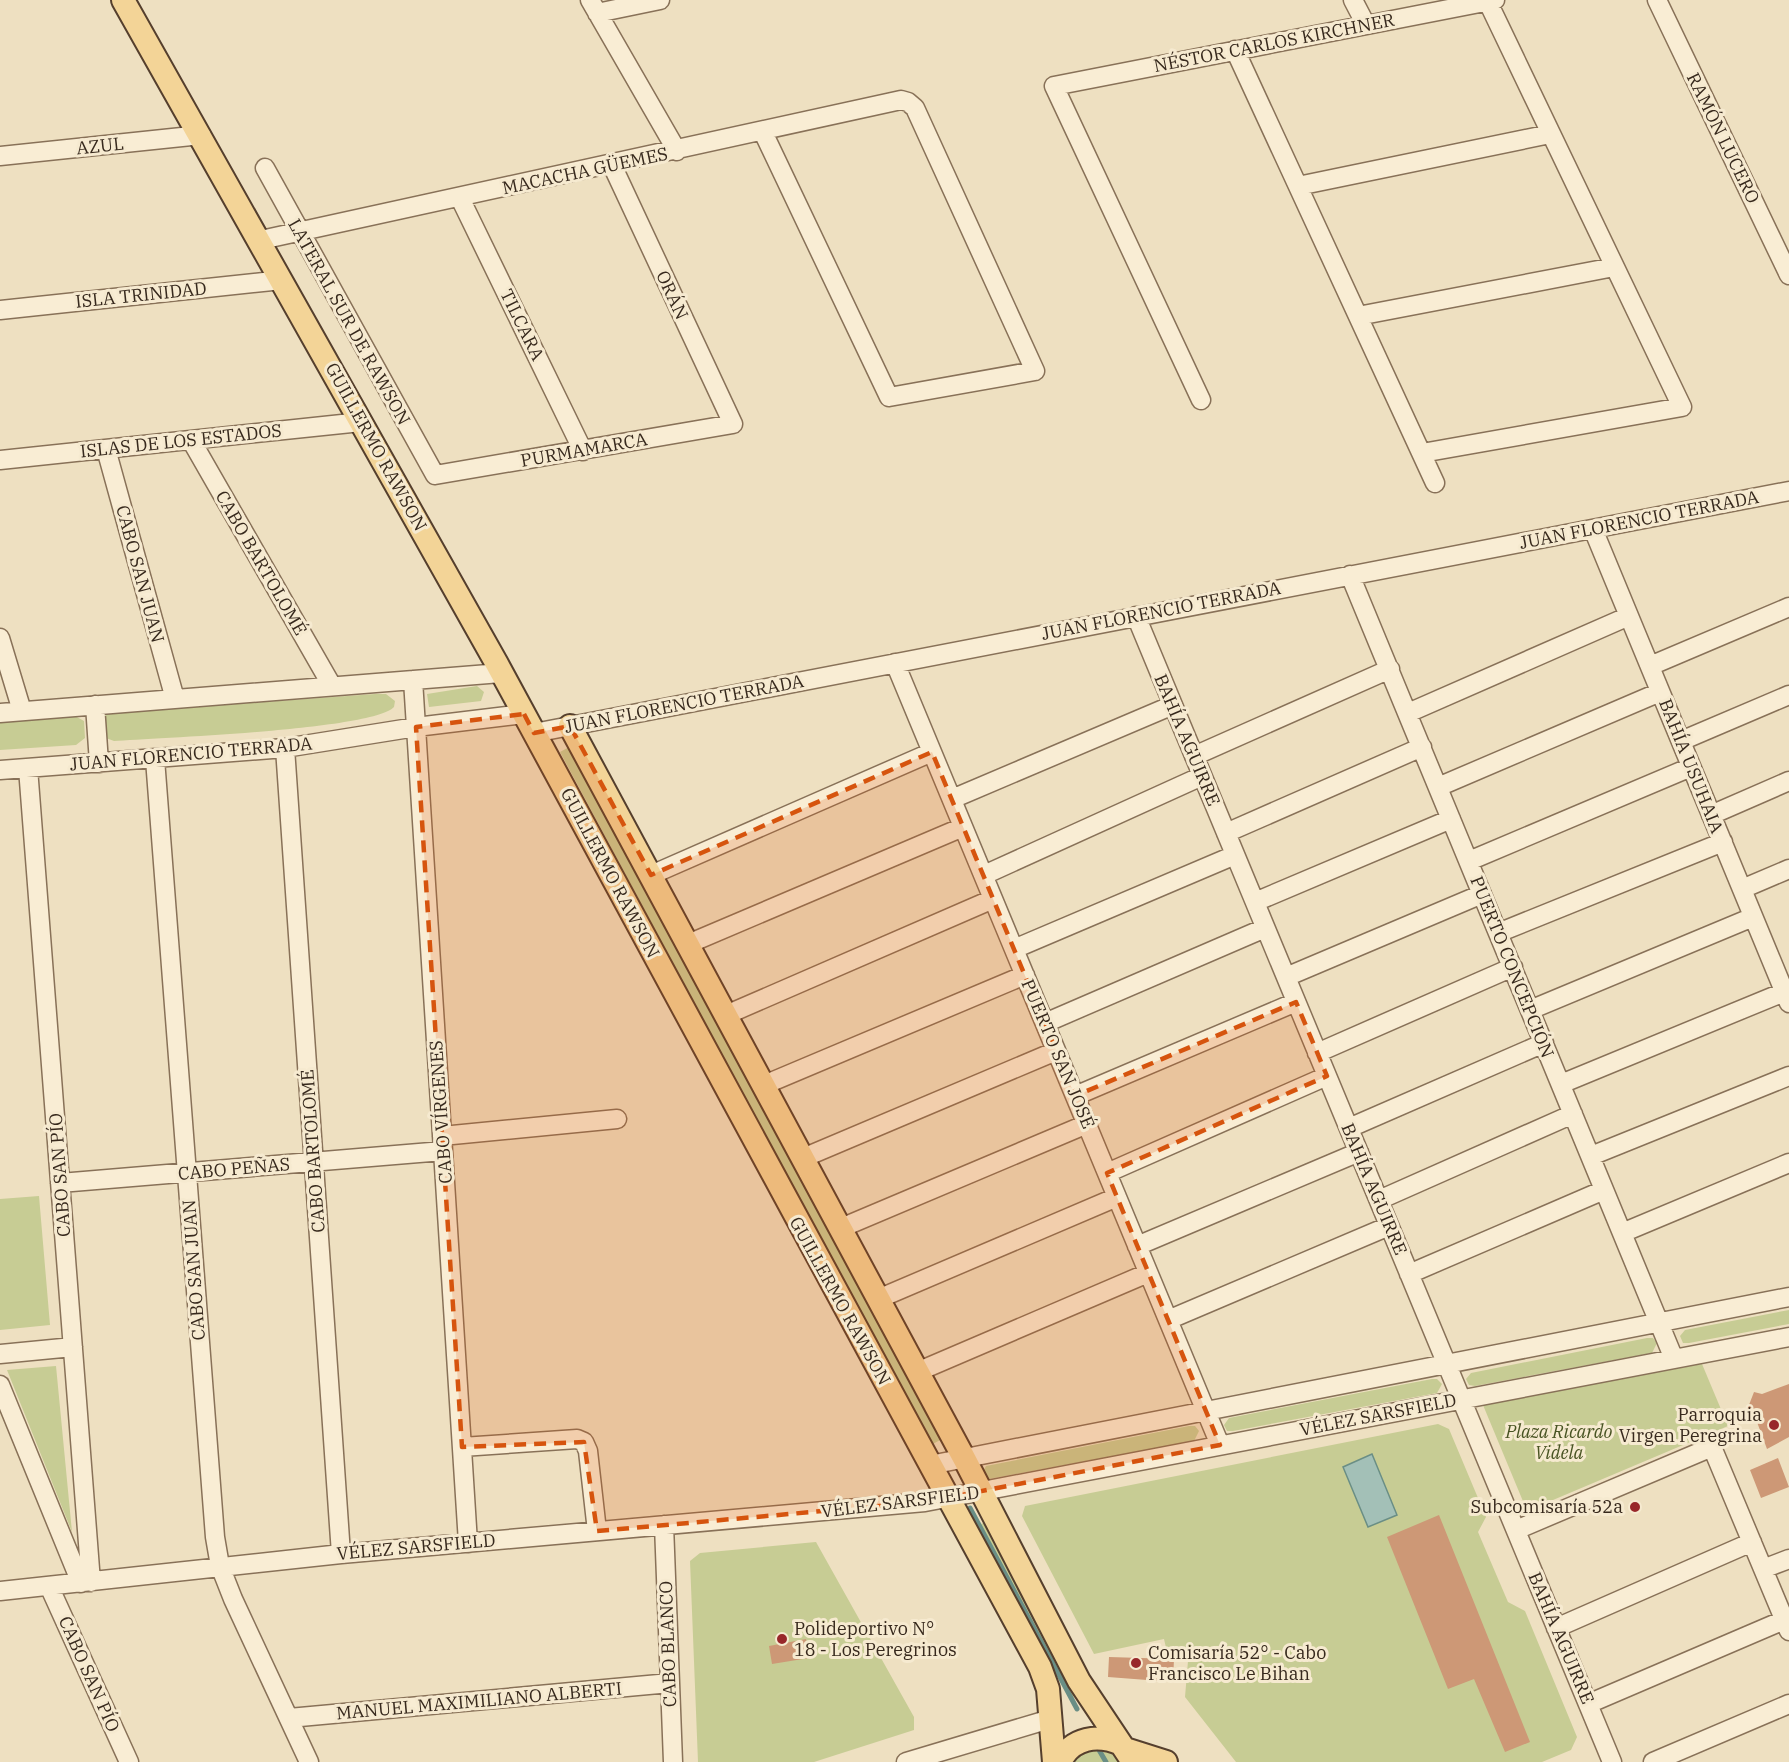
<svg xmlns="http://www.w3.org/2000/svg" width="1789" height="1762" font-family="'IBM Plex Serif',serif">
<rect width="100%" height="100%" fill="#eee0c1"/>
<path fill="#c7cc94" d="M 477,686 L 484,692 L 481,701 L 429,707 L 427,694 Z
M 375,694 L 386,694 L 395,701 L 394,707 C 373,730 157,738 114,741 L 106,738 L 102,717 L 110,713 Z
M 75,716 L 84,721 L 85,738 L 76,745 L 0,750 L 0,722 Z
M 571,746 L 942,1439 L 931,1445 L 560,752 Z
M 39,1196 L 50,1325 L 0,1330 L 0,1199 Z
M 1789,1310 L 1789,1324 L 1689,1343 L 1683,1343 L 1680,1336 L 1685,1330 Z
M 1647,1338 L 1653,1338 L 1657,1343 L 1652,1353 L 1475,1386 L 1469,1385 L 1466,1379 L 1471,1373 Z
M 1702,1364 L 1728,1426 L 1527,1511 L 1483,1405 Z
M 56,1366 L 72,1532 L 7,1370 Z
M 1432,1379 L 1437,1379 L 1442,1384 L 1437,1393 L 1233,1431 L 1227,1431 L 1224,1425 L 1229,1418 Z
M 1438,1424 L 1449,1429 L 1486,1517 L 1478,1532 L 1508,1602 L 1525,1611 L 1577,1737 L 1571,1750 L 1542,1762 L 1236,1762 L 1185,1697 L 1189,1649 L 1167,1652 L 1164,1639 L 1094,1654 L 1022,1516 L 1025,1506 Z
M 1189,1426 L 1195,1426 L 1199,1431 L 1194,1441 L 989,1479 L 985,1479 L 982,1473 L 986,1466 Z
M 987,1521 L 1078,1692 L 1074,1697 L 1070,1695 L 979,1525 Z
M 816,1542 L 914,1717 L 914,1730 L 814,1762 L 698,1762 L 690,1561 L 700,1553 Z
M 1081,1748 L 1109,1748 L 1123,1762 L 1067,1762 Z"/>
<path fill="#a3c0b7" stroke="#6a8e85" stroke-width="1.5" d="M 1372,1454 L 1397,1515 L 1368,1527 L 1343,1467 Z"/>
<g fill="none" stroke-linecap="round" stroke-linejoin="round">
<path stroke="#6a8e85" stroke-width="5" d="M 970,1508 L 1077,1709
M 1099,1750 L 1106,1762"/>
</g>
<path fill="#cd9876" d="M 1789,1384 L 1789,1437 L 1767,1449 L 1754,1414 L 1747,1410 L 1754,1392 L 1762,1394 Z
M 1778,1458 L 1789,1487 L 1761,1498 L 1750,1470 Z
M 1439,1515 L 1530,1742 L 1505,1752 L 1474,1679 L 1448,1689 L 1387,1537 Z
M 806,1639 L 809,1658 L 772,1664 L 769,1646 Z
M 1109,1657 L 1174,1659 L 1173,1682 L 1108,1677 Z"/>
<g fill="none" stroke-linecap="round" stroke-linejoin="round">
<g stroke="#887158" stroke-width="21">
<path id="minor" d="M 590,0 L 677,151
M 1353,0 L 1366,25
M 1657,0 L 1789,275
M 597,13 L 660,0
M 1235,50 L 1435,483
M 0,156 L 201,135
M 265,168 L 435,475 L 733,424 L 612,165
M 1298,186 L 1550,134
M 460,198 L 583,451
M 261,240 L 901,100 L 908,102 L 915,108 L 1035,371 L 889,397 L 763,132
M 0,310 L 282,280
M 1358,316 L 1614,267
M 1201,400 L 1054,86 L 1495,0
M 191,440 L 332,686
M 106,449 L 175,699
M 1422,453 L 1682,407 L 1487,0
M 0,460 L 361,422
M 1593,529 L 1789,1003
M 1350,575 L 1674,1359
M 1136,616 L 1612,1762
M 0,638 L 22,711
M 895,663 L 1220,1445
M 1650,666 L 1789,607
M 413,680 L 468,1543
M 95,705 L 99,763
M 0,713 L 501,673
M 1408,713 L 1629,616
M 534,733 L 1789,491
M 1681,741 L 1789,695
M 285,748 L 341,1554
M 1194,756 L 1390,669
M 155,759 L 215,1537 L 220,1566 L 233,1599 L 309,1762
M 28,768 L 91,1582
M 0,770 L 285,748 L 416,727 L 524,714
M 1438,787 L 1660,692
M 952,799 L 1173,705
M 1711,815 L 1789,781
M 1226,833 L 1422,747
M 1469,861 L 1691,767
M 651,875 L 932,752
M 984,875 L 1202,776
M 1742,889 L 1789,869
M 1255,902 L 1451,819
M 1498,933 L 1723,842
M 688,944 L 963,827
M 1014,949 L 1235,855
M 1286,977 L 1482,894
M 1530,1010 L 1753,917
M 726,1015 L 993,899
M 1045,1023 L 1265,928
M 1317,1053 L 1513,967
M 1561,1084 L 1784,992
M 764,1085 L 1025,975
M 1075,1096 L 1296,1002
M 1349,1128 L 1544,1043
M 442,1136 L 617,1119
M 1591,1156 L 1789,1076
M 803,1158 L 1056,1051
M 1107,1173 L 1327,1076
M 60,1183 L 443,1151
M 1379,1200 L 1573,1114
M 841,1228 L 1087,1124
M 1622,1233 L 1789,1163
M 1137,1246 L 1359,1152
M 1409,1274 L 1604,1190
M 878,1299 L 1117,1197
M 1168,1320 L 1389,1226
M 0,1354 L 73,1347
M 917,1372 L 1148,1273
M 0,1385 L 81,1583
M 462,1447 L 577,1439 L 584,1442 L 588,1451 L 597,1531
M 930,1465 L 1789,1297
M 664,1525 L 673,1762
M 1516,1530 L 1712,1447 L 1789,1631
M 1763,1569 L 1789,1559
M 49,1586 L 129,1762
M 0,1591 L 341,1554 L 925,1502 L 1789,1337
M 1556,1628 L 1752,1542
M 1588,1704 L 1784,1620
M 289,1718 L 670,1683
M 906,1762 L 1050,1719
M 1653,1762 L 1789,1704"/>
</g>
<g stroke="#553f2d" stroke-width="26">
<path id="major" d="M 123,0 L 497,664 L 1040,1667 L 1048,1689 L 1054,1762
M 570,726 L 965,1460 L 1079,1681 L 1133,1762
M 1125,1749 L 1166,1762
M 1060,1762 C 1072,1737 1098,1734 1121,1744"/>
</g>
<use href="#minor" stroke="#f9edd4" stroke-width="18"/>
<use href="#major" stroke="#f3d497" stroke-width="22"/>
</g>
<path fill="#d6540e" fill-opacity="0.2" stroke="#d6540e" stroke-width="4.5" stroke-dasharray="12 8" stroke-linejoin="round" d="M 524,714 L 534,733 L 570,726 L 651,875 L 932,752 L 1075,1096 L 1296,1002 L 1327,1076 L 1107,1173 L 1220,1445 L 925,1502 L 597,1531 L 584,1442 L 462,1447 L 416,727 Z"/>
<g fill="#98272a" stroke="#f6ead0" stroke-width="2">
<circle cx="1774" cy="1425" r="6"/>
<circle cx="1635" cy="1507" r="6"/>
<circle cx="782" cy="1639" r="6"/>
<circle cx="1136" cy="1663" r="6"/>
</g>
<g text-anchor="middle" stroke-width="6" stroke-linejoin="round" paint-order="stroke">
<g font-size="18" fill="#37291d" stroke="#f6ead0">
<text transform="translate(1274 43) rotate(-11)" y="6">NÉSTOR CARLOS KIRCHNER</text>
<text transform="translate(1723 138) rotate(64)" y="6">RAMÓN LUCERO</text>
<text transform="translate(100 146) rotate(-6)" y="6">AZUL</text>
<text transform="translate(585 171) rotate(-12)" y="6">MACACHA GÜEMES</text>
<text transform="translate(141 295) rotate(-6)" y="6">ISLA TRINIDAD</text>
<text transform="translate(672 295) rotate(65)" y="6">ORÁN</text>
<text transform="translate(349 322) rotate(61)" y="6">LATERAL SUR DE RAWSON</text>
<text transform="translate(522 325) rotate(64)" y="6">TILCARA</text>
<text transform="translate(181 441) rotate(-6)" y="6">ISLAS DE LOS ESTADOS</text>
<text transform="translate(376 447) rotate(61)" y="6">GUILLERMO RAWSON</text>
<text transform="translate(584 450) rotate(-10)" y="6">PURMAMARCA</text>
<text transform="translate(1639 520) rotate(-11)" y="6">JUAN FLORENCIO TERRADA</text>
<text transform="translate(261 563) rotate(60)" y="6">CABO BARTOLOMÉ</text>
<text transform="translate(140 574) rotate(75)" y="6">CABO SAN JUAN</text>
<text transform="translate(1161 611) rotate(-11)" y="6">JUAN FLORENCIO TERRADA</text>
<text transform="translate(684 704) rotate(-11)" y="6">JUAN FLORENCIO TERRADA</text>
<text transform="translate(1187 740) rotate(67)" y="6">BAHÍA AGUIRRE</text>
<text transform="translate(191 754) rotate(-5)" y="6">JUAN FLORENCIO TERRADA</text>
<text transform="translate(1691 766) rotate(68)" y="6">BAHÍA USUHAIA</text>
<text transform="translate(610 873) rotate(62)" y="6">GUILLERMO RAWSON</text>
<text transform="translate(1512 967) rotate(68)" y="6">PUERTO CONCEPCIÓN</text>
<text transform="translate(1058 1054) rotate(67)" y="6">PUERTO SAN JOSÉ</text>
<text transform="translate(441 1112) rotate(-94)" y="6">CABO VÍRGENES</text>
<text transform="translate(313 1151) rotate(-94)" y="6">CABO BARTOLOMÉ</text>
<text transform="translate(234 1169) rotate(-5)" y="6">CABO PEÑAS</text>
<text transform="translate(60 1175) rotate(-94)" y="6">CABO SAN PÍO</text>
<text transform="translate(1374 1189) rotate(67)" y="6">BAHÍA AGUIRRE</text>
<text transform="translate(194 1270) rotate(-94)" y="6">CABO SAN JUAN</text>
<text transform="translate(840 1301) rotate(61)" y="6">GUILLERMO RAWSON</text>
<text transform="translate(1378 1415) rotate(-11)" y="6">VÉLEZ SARSFIELD</text>
<text transform="translate(900 1502) rotate(-7)" y="6">VÉLEZ SARSFIELD</text>
<text transform="translate(416 1547) rotate(-5)" y="6">VÉLEZ SARSFIELD</text>
<text transform="translate(1561 1638) rotate(67)" y="6">BAHÍA AGUIRRE</text>
<text transform="translate(668 1644) rotate(-92)" y="6">CABO BLANCO</text>
<text transform="translate(89 1674) rotate(66)" y="6">CABO SAN PÍO</text>
<text transform="translate(479 1701) rotate(-5)" y="6">MANUEL MAXIMILIANO ALBERTI</text>
</g>
<g font-size="18" fill="#37291d" stroke="#f6ead0" text-anchor="end">
<text x="1762" y="1421">Parroquia<tspan x="1762" dy="21">Virgen Peregrina</tspan></text>
<text x="1623" y="1513">Subcomisaría 52a</text>
<text x="794" y="1635" text-anchor="start">Polideportivo N°<tspan x="794" dy="21">18 - Los Peregrinos</tspan></text>
<text x="1148" y="1659" text-anchor="start">Comisaría 52° - Cabo<tspan x="1148" dy="21">Francisco Le Bihan</tspan></text>
</g>
<g font-size="18" font-style="italic" fill="#495423" stroke="#f6ead0">
<text x="1559" y="1438">Plaza Ricardo<tspan x="1559" dy="21">Videla</tspan></text>
</g>
</g>
</svg>
